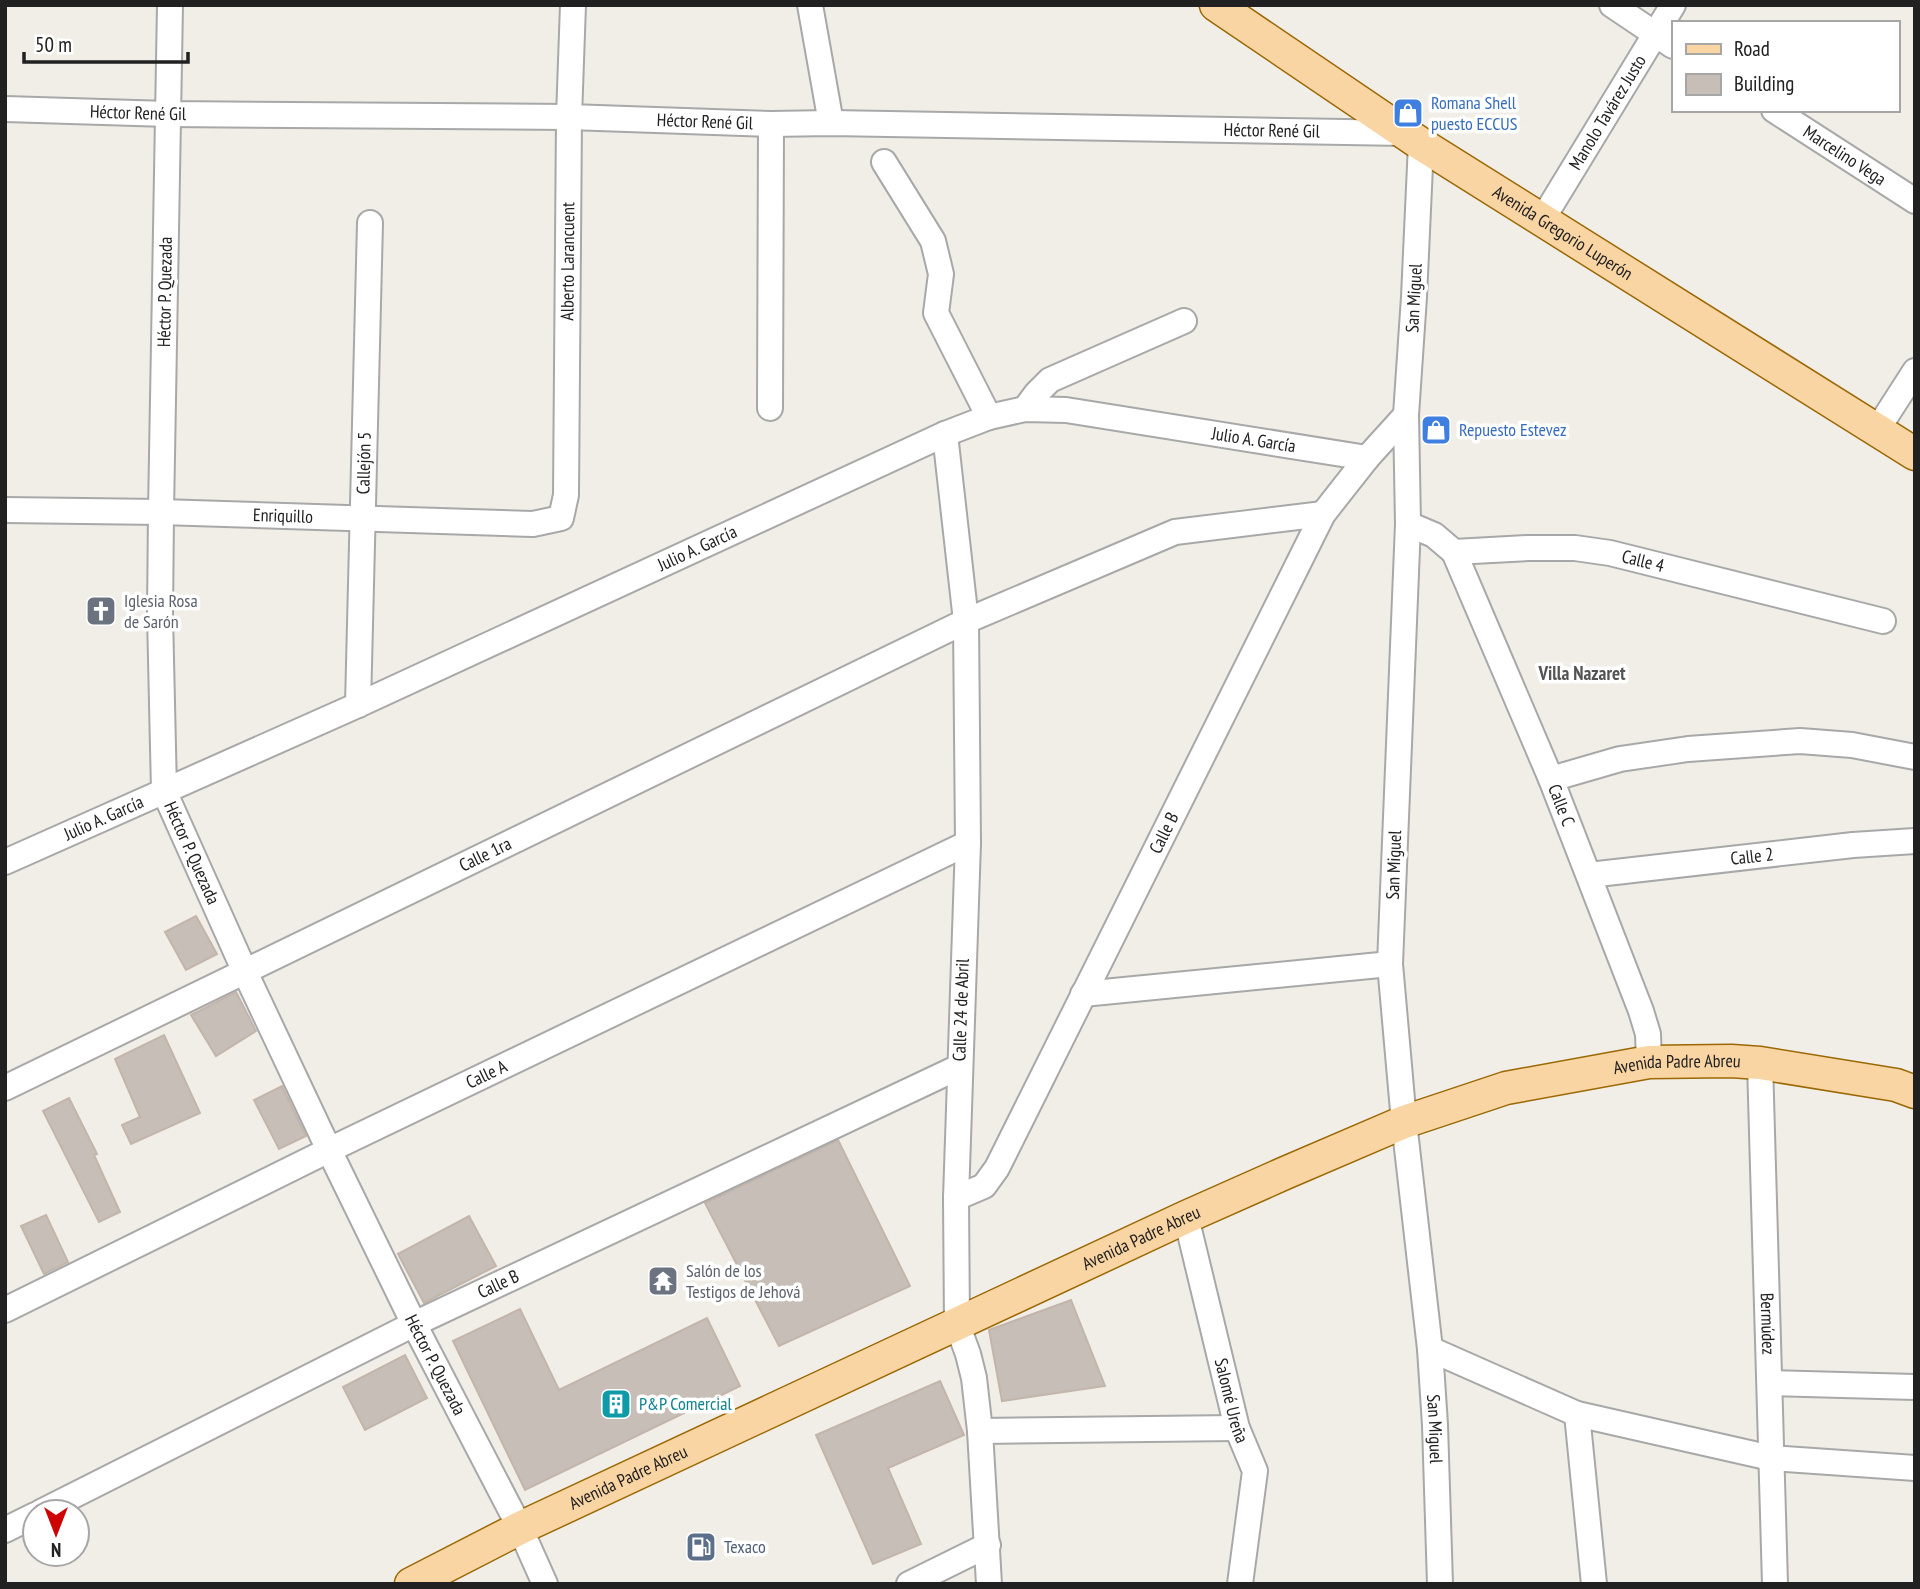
<svg xmlns="http://www.w3.org/2000/svg" width="1920" height="1589" font-family="'PT Sans Narrow',sans-serif">
<rect width="100%" height="100%" fill="#f1eee8"/>
<path fill="#c6beb7" stroke="#c3b5aa" stroke-width="2" d="M 196,916 L 217,954 L 186,970 L 165,932 Z
M 236,992 L 256,1031 L 216,1056 L 191,1015 Z
M 164,1035 L 200,1113 L 131,1144 L 122,1125 L 140,1117 L 115,1059 Z
M 282,1086 L 306,1136 L 279,1149 L 254,1100 Z
M 69,1098 L 97,1154 L 94,1155 L 120,1212 L 99,1222 L 43,1111 Z
M 838,1140 L 910,1286 L 779,1346 L 705,1203 Z
M 46,1215 L 68,1262 L 44,1274 L 21,1226 Z
M 469,1216 L 496,1266 L 424,1303 L 398,1254 Z
M 1071,1300 L 1105,1386 L 1002,1401 L 989,1330 Z
M 520,1309 L 559,1390 L 707,1318 L 740,1386 L 525,1490 L 453,1341 Z
M 405,1355 L 427,1398 L 365,1430 L 343,1387 Z
M 940,1381 L 964,1435 L 888,1468 L 921,1544 L 873,1564 L 816,1435 Z"/>
<g fill="none" stroke-linecap="round" stroke-linejoin="round">
<g stroke="#a8a8a8" stroke-width="28">
<g id="minor">
<path id="s1" d="M 170,5 L 161,512 L 160,615 L 164,791 L 245,972 L 329,1150 L 414,1324 L 520,1528 L 545,1584"/>
<path d="M 810,5 L 831,123"/>
<path d="M 1612,5 L 1673,46"/>
<path id="s2" d="M 5,109 L 168,114 L 569,117 L 771,124 L 831,123 L 1405,133"/>
<path id="s3" d="M 1774,110 L 1915,201"/>
<path id="s4" d="M 1421,144 L 1414,297 L 1406,415 L 1408,524 L 1390,964 L 1404,1122 L 1430,1349 L 1435,1425 L 1440,1584"/>
<path d="M 884,162 L 933,241 L 941,274 L 936,313 L 989,417"/>
<path id="s5" d="M 1542,220 L 1673,5"/>
<path d="M 770,408 L 771,124"/>
<path d="M 1025,409 L 1036,394 L 1050,380 L 1184,321"/>
<path d="M 1877,430 L 1915,371"/>
<path d="M 945,434 L 966,621 L 968,843 L 956,1198 L 957,1324 L 968,1354 L 974,1378 L 980,1431 L 989,1584"/>
<path id="s6" d="M 5,510 L 161,512 L 533,524 L 561,518 L 566,495 L 569,117 L 573,5"/>
<path id="s7" d="M 1408,524 L 1434,535 L 1454,552 L 1528,548 L 1575,548 L 1610,553 L 1883,621"/>
<path id="s8" d="M 1454,552 L 1551,779 L 1641,1011 L 1648,1034 L 1649,1062"/>
<path id="s9" d="M 358,705 L 370,223"/>
<path d="M 1551,779 L 1620,759 L 1688,749 L 1800,741 L 1852,745 L 1915,757"/>
<path id="s10" d="M 5,862 L 358,705 L 945,434 L 989,417 L 1025,409 L 1066,410 L 1367,458 L 1406,415"/>
<path id="s11" d="M 1589,875 L 1853,845 L 1915,841"/>
<path d="M 1083,994 L 1390,964"/>
<path id="s12" d="M 1760,1063 L 1775,1584"/>
<path id="s13" d="M 5,1088 L 966,621 L 1175,532 L 1323,514"/>
<path id="s14" d="M 956,1198 L 984,1186 L 997,1168 L 1323,514 L 1367,458"/>
<path id="s15" d="M 1186,1217 L 1237,1428 L 1255,1471 L 1240,1584"/>
<path id="s16" d="M 5,1310 L 329,1150 L 968,843"/>
<path d="M 1430,1349 L 1577,1414 L 1771,1458 L 1915,1468"/>
<path d="M 1770,1383 L 1915,1387"/>
<path d="M 1577,1414 L 1594,1584"/>
<path d="M 980,1431 L 1237,1428"/>
<path id="s17" d="M 41,1512 L 414,1324 L 959,1067"/>
<path d="M 5,1530 L 35,1515"/>
<path d="M 909,1584 L 988,1545"/>
</g>
</g>
<g stroke="#9b6803" stroke-width="35">
<g id="major">
<path id="s18" d="M 1216,5 L 1421,144 L 1915,454"/>
<path id="s19" d="M 411,1584 L 520,1528 L 1186,1217 L 1285,1173 L 1404,1122 L 1506,1088 L 1649,1062 L 1731,1061 L 1760,1063 L 1896,1085 L 1915,1092"/>
</g>
</g>
<use href="#minor" stroke="#fff" stroke-width="24"/>
<use href="#major" stroke="#fad5a4" stroke-width="32"/>
</g>
<defs>
<g id="shop-square" transform="scale(1.575)"><rect x="-9" y="-9" width="18" height="18" rx="4" fill="#3f7fe0" stroke="#fff"/><path d="M-5-2.5h2.3a2.7 3.5 0 0 1 5.4 0H5L5.5 6h-11ZM-1.5-2.5h3a1.5 2.3 0 0 0-3 0Z" fill="#fff"/></g>
<g id="church-square" transform="scale(1.575)"><rect x="-9" y="-9" width="18" height="18" rx="4" fill="#6b7280" stroke="#fff"/><path d="M-1.2-6h2.4v3.5h3.3v2.4h-3.3V6h-2.4V-.1h-3.3v-2.4h3.3Z" fill="#fff"/></g>
<g id="temple-square" transform="scale(1.575)"><rect x="-9" y="-9" width="18" height="18" rx="4" fill="#6b7280" stroke="#fff"/><path d="M0-6L5-2H3V0L6.5 2.5H4V6H1.5V3h-3V6H-4V2.5H-6.5L-3 0V-2H-5Z" fill="#fff"/></g>
<g id="building-square" transform="scale(1.575)"><rect x="-9" y="-9" width="18" height="18" rx="4" fill="#0f9aa8" stroke="#fff"/><path d="M-4-6H4V6H1V3H-1V6H-4ZM-2.5-4.3h1.7v1.8h-1.7ZM.8-4.3h1.7v1.8H.8ZM-2.5-1h1.7V.8h-1.7ZM.8-1h1.7V.8H.8Z" fill="#fff"/></g>
<g id="fuel-square" transform="scale(1.575)"><rect x="-9" y="-9" width="18" height="18" rx="4" fill="#5c6f8a" stroke="#fff"/><path d="M-5.5-6h7V0h2V4h1.3V-2.5L3-4.5l.8-.8L6-3V5H2.5V1h-1V6h-7ZM-4.2-4.7v3.2H.2V-4.7Z" fill="#fff"/></g>
</defs>
<g fill-rule="evenodd">
<use href="#shop-square" x="1408" y="113"/>
<use href="#shop-square" x="1436" y="430"/>
<use href="#church-square" x="101" y="611"/>
<use href="#temple-square" x="663" y="1281"/>
<use href="#building-square" x="616" y="1404"/>
<use href="#fuel-square" x="701" y="1547"/>
</g>
<g text-anchor="middle" stroke-width="7" stroke-linejoin="round" paint-order="stroke">
<g font-size="18" fill="#366cbe" stroke="#fff" text-anchor="start">
<text x="1431" y="109">Romana Shell<tspan x="1431" dy="21">puesto ECCUS</tspan></text>
<text x="1459" y="436">Repuesto Estevez</text>
</g>
<g font-size="18" fill="#212121" stroke="#fff">
<text dy="6" stroke="none"><textPath href="#s5" startOffset="126">Manolo Tavárez Justo</textPath></text>
<text dy="6" stroke="none"><textPath href="#s2" startOffset="133">Héctor René Gil</textPath></text>
<text dy="6" stroke="none"><textPath href="#s2" startOffset="700">Héctor René Gil</textPath></text>
<text dy="6" stroke="none"><textPath href="#s2" startOffset="1267">Héctor René Gil</textPath></text>
<text dy="6" stroke="none"><textPath href="#s3" startOffset="84">Marcelino Vega</textPath></text>
<text dy="6" stroke="none"><textPath href="#s18" startOffset="415">Avenida Gregorio Luperón</textPath></text>
<text dy="6" stroke="none"><textPath href="#s6" startOffset="814">Alberto Larancuent</textPath></text>
<text transform="translate(165 292) rotate(-89)" y="6">Héctor P. Quezada</text>
<text transform="translate(1414 298) rotate(-87)" y="6">San Miguel</text>
<text dy="6" stroke="none"><textPath href="#s10" startOffset="1348">Julio A. García</textPath></text>
<text dy="6" stroke="none"><textPath href="#s9" startOffset="242">Callejón 5</textPath></text>
<text dy="6" stroke="none"><textPath href="#s6" startOffset="278">Enriquillo</textPath></text>
<text dy="6" stroke="none"><textPath href="#s10" startOffset="760">Julio A. García</textPath></text>
<text dy="6" stroke="none"><textPath href="#s7" startOffset="245">Calle 4</textPath></text>
<text dy="6" stroke="none"><textPath href="#s8" startOffset="275">Calle C</textPath></text>
<text dy="6" stroke="none"><textPath href="#s10" startOffset="108">Julio A. García</textPath></text>
<text dy="6" stroke="none"><textPath href="#s14" startOffset="427">Calle B</textPath></text>
<text dy="6" stroke="none"><textPath href="#s1" startOffset="854">Héctor P. Quezada</textPath></text>
<text dy="6" stroke="none"><textPath href="#s13" startOffset="534">Calle 1ra</textPath></text>
<text dy="6" stroke="none"><textPath href="#s11" startOffset="164">Calle 2</textPath></text>
<text transform="translate(1394 865) rotate(-88)" y="6">San Miguel</text>
<text transform="translate(961 1010) rotate(-88)" y="6">Calle 24 de Abril</text>
<text dy="6" stroke="none"><textPath href="#s19" startOffset="1376">Avenida Padre Abreu</textPath></text>
<text dy="6" stroke="none"><textPath href="#s16" startOffset="536">Calle A</textPath></text>
<text dy="6" stroke="none"><textPath href="#s19" startOffset="808">Avenida Padre Abreu</textPath></text>
<text dy="6" stroke="none"><textPath href="#s17" startOffset="511">Calle B</textPath></text>
<text dy="6" stroke="none"><textPath href="#s12" startOffset="261">Bermúdez</textPath></text>
<text dy="6" stroke="none"><textPath href="#s1" startOffset="1421">Héctor P. Quezada</textPath></text>
<text dy="6" stroke="none"><textPath href="#s15" startOffset="189">Salomé Ureña</textPath></text>
<text dy="6" stroke="none"><textPath href="#s4" startOffset="1288">San Miguel</textPath></text>
<text dy="6" stroke="none"><textPath href="#s19" startOffset="242">Avenida Padre Abreu</textPath></text>
</g>
<g font-size="18" fill="#5b616d" stroke="#fff" text-anchor="start">
<text x="124" y="607">Iglesia Rosa<tspan x="124" dy="21">de Sarón</tspan></text>
<text x="686" y="1277">Salón de los<tspan x="686" dy="21">Testigos de Jehová</tspan></text>
</g>
<g font-size="18" fill="#0d838f" stroke="#fff" text-anchor="start">
<text x="639" y="1410">P&amp;P Comercial</text>
</g>
<g font-size="18" fill="#4e5e75" stroke="#fff" text-anchor="start">
<text x="724" y="1553">Texaco</text>
</g>
<g font-size="19" font-weight="bold" fill="#545454" stroke="#fff">
<text x="1582" y="680">Villa Nazaret</text>
</g>
</g>
<rect width="1920" height="1589" fill="none" stroke="#212121" stroke-width="14"/>
<rect x="1672" y="21" width="228" height="91" fill="#ffffff" stroke="#a6a6a6" stroke-width="2"/>
<rect x="1686" y="44" width="35" height="10" fill="#fad5a4" stroke="#a6a6a6" stroke-width="2"/>
<text x="1734" y="56" font-size="21" fill="#212121">Road</text>
<rect x="1686" y="74" width="35" height="21" fill="#c6beb7" stroke="#a6a6a6" stroke-width="2"/>
<text x="1734" y="91" font-size="21" fill="#212121">Building</text>
<g transform="translate(56 1533) rotate(180)"><circle r="33" fill="#ffffff" stroke="#a6a6a6" stroke-width="2"/>
<path d="M0-5L12 26L0 18L-12 26Z" fill="#ce0404"/>
<text y="-10" font-size="19" font-weight="bold" text-anchor="middle" fill="#212121">N</text>
</g>
<path d="M24 52v10h164v-10" fill="none" stroke="#212121" stroke-width="3.5"/>
<text x="35" y="52" font-size="21" fill="#212121" stroke="#ffffff" stroke-width="5" paint-order="stroke">50 m</text>
</svg>
